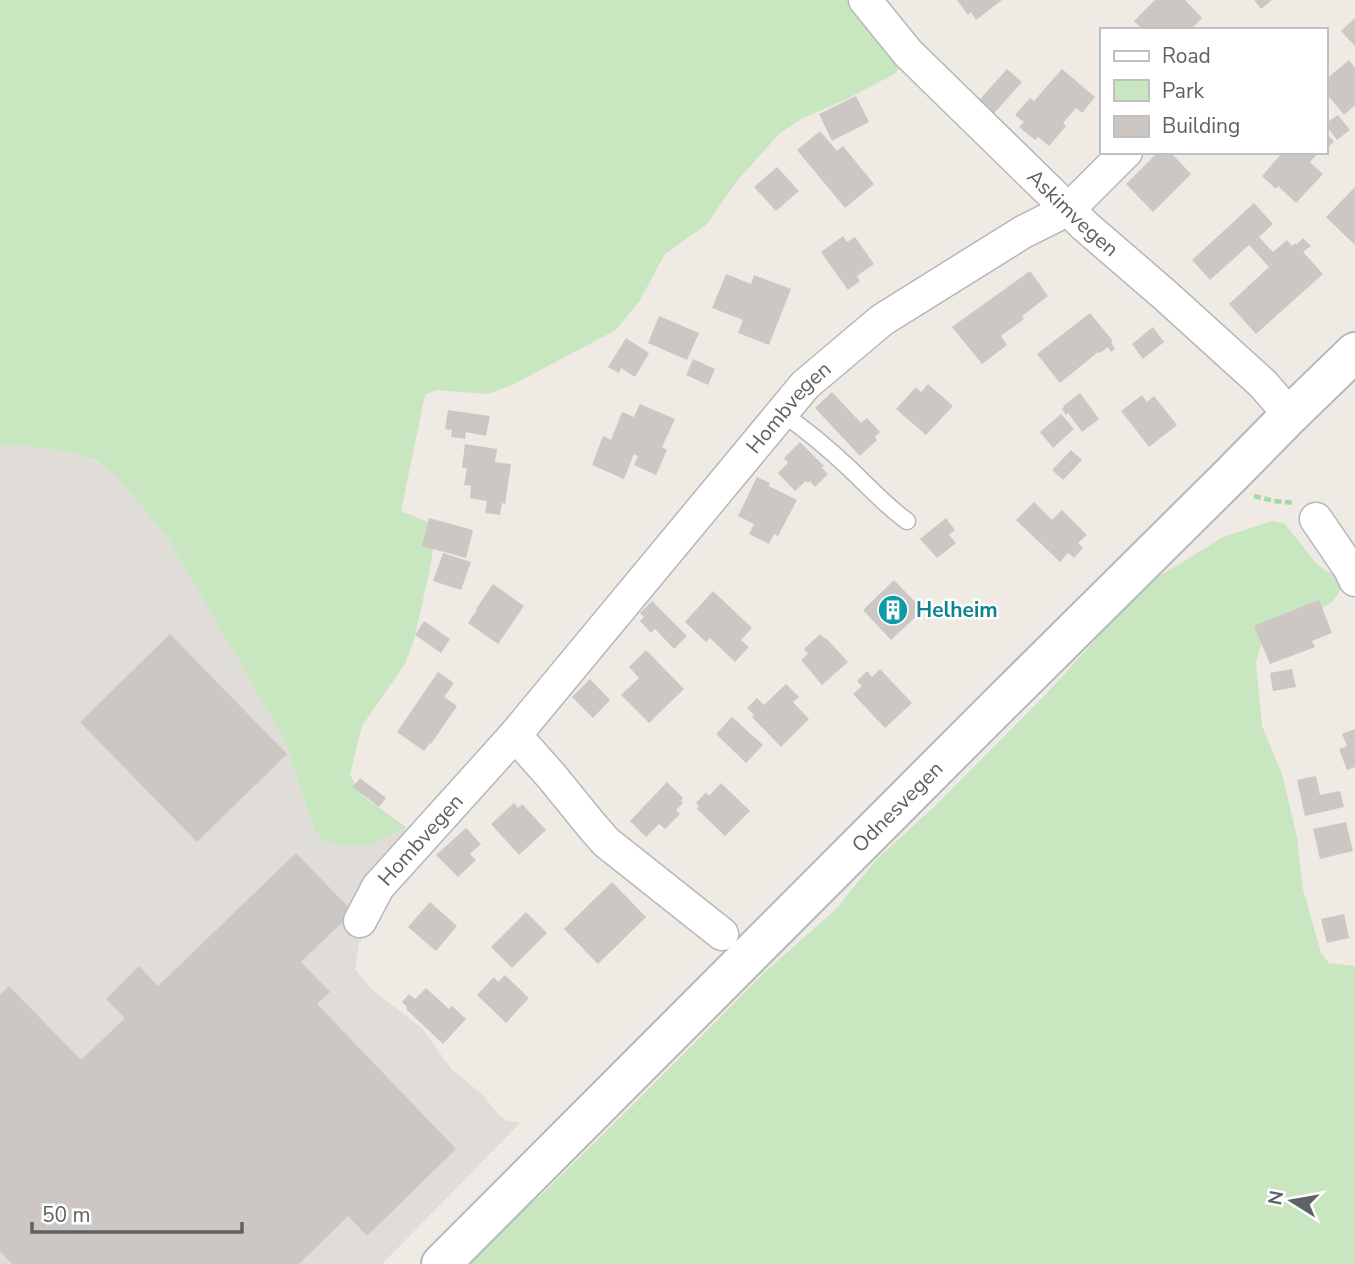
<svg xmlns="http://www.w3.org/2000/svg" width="1355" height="1264" font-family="'Nunito Sans',sans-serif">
<rect width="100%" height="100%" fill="#efeae4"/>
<path fill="#e0dcd8" d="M 18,445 L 70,452 L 94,460 L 116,476 L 166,535 L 286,743 L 314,830 L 321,840 L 371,845 L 406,827 L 401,865 L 385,900 L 359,943 L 355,969 L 371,989 L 422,1028 L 452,1070 L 482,1094 L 498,1114 L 507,1121 L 521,1122 L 382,1264 L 0,1264 L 0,447 Z"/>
<path fill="#c8e7c0" d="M 0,0 L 879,0 L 903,65 L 894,74 L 849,98 L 801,119 L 779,134 L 736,182 L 707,224 L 665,254 L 640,300 L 616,330 L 512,385 L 488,394 L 436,390 L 425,395 L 401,511 L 436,525 L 431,564 L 414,640 L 405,664 L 362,726 L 350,775 L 364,797 L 406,827 L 371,845 L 346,846 L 321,840 L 314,830 L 286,743 L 166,535 L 116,476 L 95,460 L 70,452 L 18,445 L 0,447 Z
M 1272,521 L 1284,523 L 1316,563 L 1326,571 L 1344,579 L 1339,593 L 1331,603 L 1263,638 L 1256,662 L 1262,726 L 1282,774 L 1297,837 L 1303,889 L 1321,953 L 1329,963 L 1355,966 L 1355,1264 L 466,1264 L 500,1229 L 541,1195 L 626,1112 L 766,971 L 835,910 L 876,860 L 936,805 L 1048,692 L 1145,585 L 1223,537 Z"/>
<path fill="#ccc7c3" d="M 957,0 L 1002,0 L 976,20 L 971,12 L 968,15 Z
M 1155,0 L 1185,0 L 1202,18 L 1191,30 L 1143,30 L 1134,21 Z
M 1254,0 L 1272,0 L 1261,9 Z
M 1355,18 L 1355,46 L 1341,31 Z
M 1349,60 L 1355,68 L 1355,105 L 1344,115 L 1325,92 L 1325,80 Z
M 1007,69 L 1022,82 L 990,118 L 975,105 Z
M 1062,69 L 1095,97 L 1082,113 L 1076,108 L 1063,123 L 1066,126 L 1049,146 L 1038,137 L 1035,140 L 1019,127 L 1024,122 L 1015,115 L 1030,98 L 1034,101 Z
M 856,96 L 869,122 L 832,141 L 819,114 Z
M 1338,115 L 1350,130 L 1337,140 L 1325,124 Z
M 820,131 L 837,151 L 843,146 L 874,184 L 845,208 L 797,150 Z
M 1325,133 L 1334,141 L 1325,151 Z
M 1158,152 L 1170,152 L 1191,174 L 1153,212 L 1126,184 Z
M 1283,152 L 1319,152 L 1310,162 L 1323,174 L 1296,203 L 1278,186 L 1276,189 L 1262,176 Z
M 777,167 L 799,191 L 776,211 L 754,187 Z
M 1355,187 L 1355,245 L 1326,217 Z
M 1254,203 L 1273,224 L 1259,237 L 1273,252 L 1287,240 L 1292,246 L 1295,243 L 1296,245 L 1303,238 L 1311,246 L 1303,252 L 1323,274 L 1256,334 L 1229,304 L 1269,267 L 1249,245 L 1210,280 L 1192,260 Z
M 843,236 L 847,242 L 855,237 L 874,264 L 857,276 L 860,281 L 848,290 L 821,252 Z
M 1030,271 L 1048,296 L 1022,316 L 1024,319 L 1001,336 L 1007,345 L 982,364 L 952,327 Z
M 726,274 L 751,284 L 754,275 L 791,289 L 769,345 L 738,333 L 743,320 L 712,308 Z
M 1090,313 L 1113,341 L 1111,342 L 1115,349 L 1111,352 L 1108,347 L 1100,353 L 1098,352 L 1060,383 L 1037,354 Z
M 659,316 L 699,333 L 687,360 L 648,343 Z
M 1153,327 L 1164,342 L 1143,359 L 1132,344 Z
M 626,338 L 649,353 L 635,377 L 621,368 L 619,373 L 608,367 Z
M 693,359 L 715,369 L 708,385 L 686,375 Z
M 928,384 L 953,406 L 926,435 L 896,409 L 916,387 L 921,392 Z
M 832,392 L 861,423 L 867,418 L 880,432 L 875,437 L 877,440 L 860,456 L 815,408 Z
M 1080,393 L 1099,419 L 1082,432 L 1068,413 L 1066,415 L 1062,409 L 1064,407 L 1063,406 Z
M 1142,395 L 1147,402 L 1154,396 L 1177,425 L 1149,447 L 1121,411 Z
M 640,404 L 675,419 L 662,447 L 667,450 L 656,475 L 634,465 L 638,456 L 634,454 L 624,479 L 592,465 L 603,436 L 611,440 L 622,412 L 634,417 Z
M 448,410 L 490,416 L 486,436 L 466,432 L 465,439 L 451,437 L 452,430 L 445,429 Z
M 1061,414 L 1074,429 L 1053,448 L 1040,432 Z
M 800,442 L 824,466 L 822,468 L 828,474 L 815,487 L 810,481 L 808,483 L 806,481 L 795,491 L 778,473 L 788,463 L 784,458 Z
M 465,444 L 497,449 L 495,462 L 511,464 L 505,504 L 502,503 L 500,515 L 485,513 L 487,501 L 470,498 L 471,486 L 464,485 L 467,468 L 462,468 Z
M 1071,450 L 1082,460 L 1063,480 L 1052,470 Z
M 757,477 L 770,483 L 769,486 L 797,500 L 778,536 L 774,534 L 769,544 L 749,534 L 754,524 L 738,516 Z
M 1034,502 L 1052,520 L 1062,510 L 1087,535 L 1078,543 L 1083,548 L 1074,558 L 1068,553 L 1060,562 L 1016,520 Z
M 429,518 L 473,530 L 466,558 L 422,546 Z
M 946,518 L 955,530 L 949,535 L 956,543 L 937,558 L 920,539 Z
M 443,553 L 471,562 L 461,590 L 433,581 Z
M 894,580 L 923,610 L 891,640 L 863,610 Z
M 493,584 L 524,606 L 498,644 L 468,623 L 477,610 L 476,609 Z
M 713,591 L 752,628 L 741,640 L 749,647 L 735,662 L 710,638 L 706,642 L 685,622 Z
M 1319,600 L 1332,633 L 1312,641 L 1315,647 L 1270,664 L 1254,626 Z
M 652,601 L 687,636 L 674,649 L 655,629 L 651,633 L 640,621 L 644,617 L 640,613 Z
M 424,621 L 450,639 L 441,653 L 415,635 Z
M 170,634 L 287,754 L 197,842 L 80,722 Z
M 820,634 L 825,639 L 826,638 L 848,662 L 822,685 L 801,660 L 808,654 L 804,649 Z
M 646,650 L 684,689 L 649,723 L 621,695 L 639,678 L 629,667 Z
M 880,669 L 912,703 L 885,728 L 853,694 L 862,686 L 857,681 L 867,671 L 872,677 Z
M 1292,669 L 1296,687 L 1273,691 L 1270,673 Z
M 438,672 L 454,683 L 444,697 L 457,706 L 431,744 L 430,743 L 424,751 L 397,732 Z
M 590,679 L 610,700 L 593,718 L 572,697 Z
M 786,684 L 799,697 L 793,702 L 809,719 L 781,747 L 752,717 L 754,715 L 747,708 L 757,698 L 764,705 Z
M 732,717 L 763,745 L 746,763 L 716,734 Z
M 1355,729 L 1355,767 L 1347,770 L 1339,749 L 1347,746 L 1342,734 Z
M 1316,776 L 1320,795 L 1340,791 L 1344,807 L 1305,816 L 1297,780 Z
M 360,778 L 386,798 L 379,807 L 353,787 Z
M 667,782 L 683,798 L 681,801 L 683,803 L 676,810 L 680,814 L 665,829 L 659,824 L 646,837 L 630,821 Z
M 721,783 L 750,811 L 725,836 L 697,809 L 699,806 L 696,803 L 706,792 L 709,796 Z
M 514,803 L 518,808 L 522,804 L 546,830 L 519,855 L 491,824 Z
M 1346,822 L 1353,851 L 1320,859 L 1313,829 Z
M 466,828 L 481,844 L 470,854 L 476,860 L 458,877 L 436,855 Z
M 296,853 L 353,912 L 301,962 L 330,992 L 317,1004 L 456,1149 L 367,1236 L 348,1216 L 299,1264 L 12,1264 L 0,1251 L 0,995 L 9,986 L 81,1060 L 125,1018 L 106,999 L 139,966 L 158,986 Z
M 612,882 L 646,917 L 598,964 L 564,929 Z
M 430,902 L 457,926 L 436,951 L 408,927 Z
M 526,912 L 547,933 L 512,968 L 491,947 Z
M 1344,914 L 1349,938 L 1327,943 L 1321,919 Z
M 505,975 L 529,998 L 506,1023 L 477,995 L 494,977 L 498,982 Z
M 426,988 L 449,1009 L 452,1006 L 466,1019 L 443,1044 L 406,1009 L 407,1007 L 402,1002 L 409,994 L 415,999 Z"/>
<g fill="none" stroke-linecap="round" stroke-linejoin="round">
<g stroke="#b4b8bb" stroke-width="19">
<path id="service" d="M 782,413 C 806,430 829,449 850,469 C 869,487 886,506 907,521"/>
</g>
<g stroke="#b4b8bb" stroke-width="35">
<g id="minor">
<path id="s1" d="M 865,0 L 908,53 L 1085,226 L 1165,295 L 1263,384 L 1290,415"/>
<path d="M 1316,519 L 1350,569 L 1355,580"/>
<path d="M 515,735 L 553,778 L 592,826 L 606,842 L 722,934"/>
<path id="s2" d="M 360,921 L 378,887 L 515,735 L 805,385 L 882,320 L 1023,232 L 1069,209 L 1126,152"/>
</g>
</g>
<g stroke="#b3b8bc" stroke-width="42">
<g id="secondary">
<path id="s3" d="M 441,1264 L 995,709 L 1230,476 L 1290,415 L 1355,352"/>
</g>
</g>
<path stroke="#a2d9a4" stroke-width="4.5" stroke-dasharray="7 3.5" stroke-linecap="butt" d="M 1254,496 L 1274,501 L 1294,503"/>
<use href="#service" stroke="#fff" stroke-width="16"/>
<use href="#minor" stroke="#fff" stroke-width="32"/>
<use href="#secondary" stroke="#fff" stroke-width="38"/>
</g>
<defs>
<g id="building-disc" transform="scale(1.575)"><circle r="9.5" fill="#0f9aa8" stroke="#fff"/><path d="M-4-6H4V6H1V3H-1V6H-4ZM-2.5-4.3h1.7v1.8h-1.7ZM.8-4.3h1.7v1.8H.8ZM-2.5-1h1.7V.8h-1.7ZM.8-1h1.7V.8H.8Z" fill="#fff"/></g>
</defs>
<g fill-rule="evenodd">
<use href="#building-disc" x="893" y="610"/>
</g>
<g text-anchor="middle" stroke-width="5" stroke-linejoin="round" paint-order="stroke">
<g font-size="21" fill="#5c6265" stroke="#fff">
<text dy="7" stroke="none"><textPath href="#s1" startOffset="298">Askimvegen</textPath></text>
<text dy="7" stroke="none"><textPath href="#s2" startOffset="670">Hombvegen</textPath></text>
<text dy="7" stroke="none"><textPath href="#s3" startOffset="646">Odnesvegen</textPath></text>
<text dy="7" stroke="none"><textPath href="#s2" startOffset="102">Hombvegen</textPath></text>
</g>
<g font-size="21" font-weight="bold" fill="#0d838f" stroke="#fff" text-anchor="start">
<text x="916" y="617">Helheim</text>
</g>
</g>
<rect x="1100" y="28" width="228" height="126" fill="#ffffff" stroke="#bec0c1" stroke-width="2"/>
<rect x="1114" y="51" width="35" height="10" fill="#ffffff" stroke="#bec0c1" stroke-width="2"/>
<text x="1162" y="63" font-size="21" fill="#5c6265">Road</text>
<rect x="1114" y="80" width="35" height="21" fill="#c8e7c0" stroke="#bec0c1" stroke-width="2"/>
<text x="1162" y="98" font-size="21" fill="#5c6265">Park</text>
<rect x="1114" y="116" width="35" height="21" fill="#ccc7c3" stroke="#bec0c1" stroke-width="2"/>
<text x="1162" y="133" font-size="21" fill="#5c6265">Building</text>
<g transform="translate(1292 1201) rotate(281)" stroke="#ffffff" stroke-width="5" paint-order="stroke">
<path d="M0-5L12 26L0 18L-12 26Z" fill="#5c6265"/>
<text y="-10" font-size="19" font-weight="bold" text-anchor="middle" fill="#5c6265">N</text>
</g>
<path d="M32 1222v10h210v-10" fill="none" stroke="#5c6265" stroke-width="3.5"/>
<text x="42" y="1222" font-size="21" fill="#5c6265" stroke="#ffffff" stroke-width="5" paint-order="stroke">50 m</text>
</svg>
